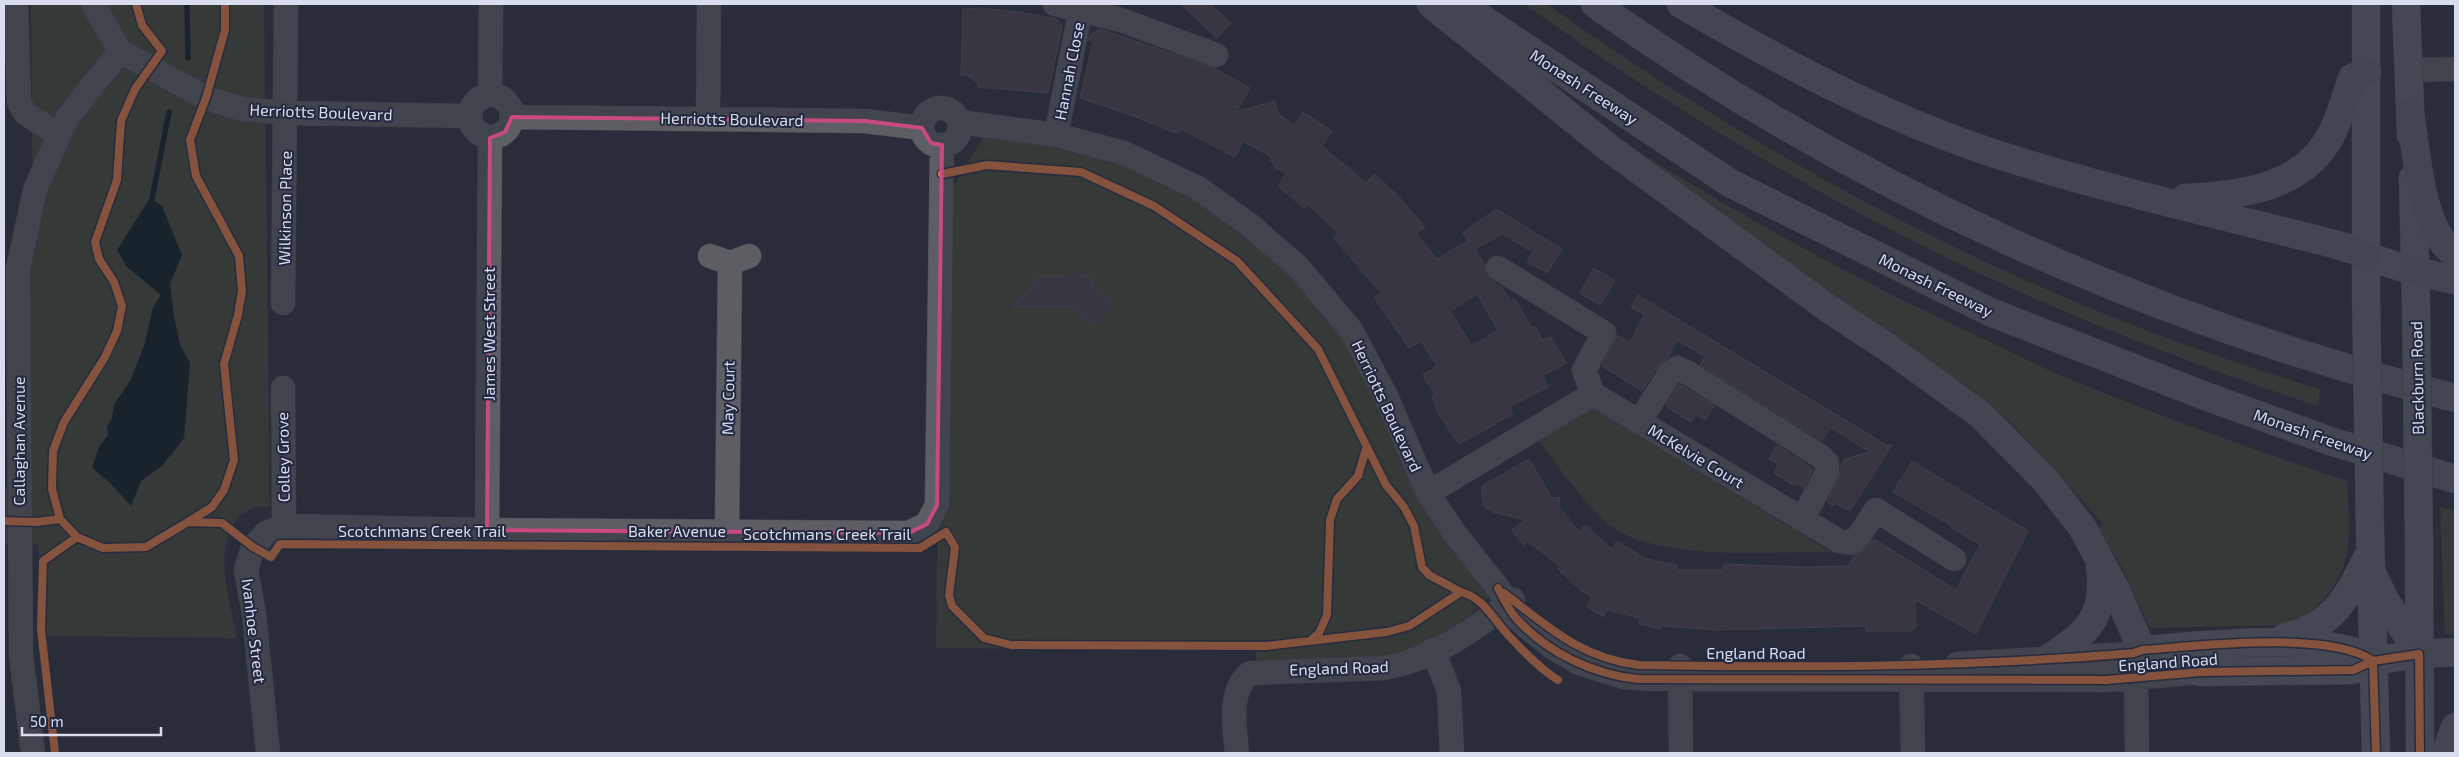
<svg xmlns="http://www.w3.org/2000/svg" width="2459" height="757" font-family="'Exo 2',sans-serif">
<rect width="100%" height="100%" fill="#292d3a"/>
<path fill="#444737" d="M 31,4 L 264,4 L 270,506 C 263,507 253,507 247,511 C 208,534 230,602 237,638 L 45,636 L 38,544 L 4,545 L 4,489 L 32,488 L 29,281 L 33,240 Z
M 1524,4 L 1547,4 C 1781,171 2043,308 2320,389 L 2318,406 C 2131,345 1946,267 1777,167 C 1690,117 1606,62 1524,4 Z
M 990,126 L 1124,153 L 1299,268 L 1386,396 L 1498,588 L 1433,650 L 1258,671 L 1255,651 L 936,648 L 941,207 Z
M 1647,157 C 1752,222 1859,281 1971,333 C 1999,346 2027,361 2055,373 C 2151,413 2248,448 2347,481 C 2349,526 2356,566 2322,601 C 2307,616 2300,620 2280,625 L 2150,628 L 2122,568 L 2098,528 L 2104,525 L 2012,423 L 1977,394 L 1643,163 Z
M 1591,406 L 1831,552 C 1770,551 1672,561 1618,531 C 1592,516 1555,462 1536,437 Z
M 2440,507 L 2455,511 L 2455,635 L 2445,634 Z"/>
<path fill="#04171a" d="M 150,198 L 162,206 L 182,255 L 170,284 L 174,316 L 180,345 L 190,363 L 184,438 L 162,466 L 141,481 L 131,506 L 110,483 L 92,468 L 99,447 L 108,435 L 107,427 L 112,418 L 114,405 L 131,379 L 145,343 L 153,307 L 161,295 L 127,267 L 117,250 Z"/>
<g fill="none" stroke-linecap="round" stroke-linejoin="round">
<path stroke="#04171a" stroke-width="5.5" d="M 187,4 L 188,58
M 152,199 L 169,112"/>
</g>
<path fill="#49444a" stroke="#595459" fill-rule="evenodd" d="M 1181,4 L 1210,4 L 1231,23 L 1217,38 Z
M 980,8 L 1019,12 L 1057,19 L 1062,27 L 1048,93 L 978,87 L 978,83 L 967,75 L 961,75 L 963,9 Z
M 1100,29 L 1214,68 L 1250,88 L 1236,112 L 1275,101 L 1278,114 L 1294,125 L 1303,112 L 1332,131 L 1322,146 L 1366,183 L 1375,174 L 1399,197 L 1425,227 L 1416,234 L 1437,259 L 1468,241 L 1463,233 L 1496,209 L 1562,249 L 1547,273 L 1527,262 L 1533,252 L 1502,234 L 1475,249 L 1485,265 L 1486,275 L 1499,287 L 1502,287 L 1511,302 L 1515,299 L 1532,328 L 1535,327 L 1542,340 L 1550,336 L 1566,363 L 1543,376 L 1548,387 L 1509,407 L 1513,414 L 1459,444 L 1439,415 L 1432,397 L 1435,395 L 1423,375 L 1437,366 L 1421,341 L 1409,348 L 1374,297 L 1381,293 L 1334,238 L 1338,233 L 1308,204 L 1304,208 L 1278,186 L 1286,174 L 1274,167 L 1276,164 L 1269,160 L 1271,157 L 1243,141 L 1235,157 L 1180,129 L 1179,133 L 1172,132 L 1139,118 L 1080,98 L 1093,42 L 1089,40 L 1090,35 ZM 1477,294 L 1498,330 L 1472,346 L 1450,311 Z
M 1074,268 L 1082,276 L 1093,276 L 1093,286 L 1113,306 L 1093,326 L 1074,307 L 1013,307 L 1036,284 L 1036,276 L 1067,276 Z
M 1594,268 L 1615,281 L 1600,305 L 1580,293 Z
M 1638,295 L 1888,446 L 1892,445 L 1850,511 L 1835,503 L 1833,506 L 1827,502 L 1839,479 L 1841,466 L 1845,459 L 1870,452 L 1830,427 L 1822,441 L 1700,365 L 1705,357 L 1677,340 L 1668,358 L 1657,367 L 1642,391 L 1602,366 L 1617,335 L 1630,342 L 1644,315 L 1631,307 Z
M 1679,384 L 1714,405 L 1705,420 L 1696,414 L 1691,422 L 1669,409 L 1666,405 Z
M 1777,445 L 1813,469 L 1804,488 L 1797,483 L 1795,486 L 1774,473 L 1778,465 L 1769,459 Z
M 1529,459 L 1552,498 L 1560,497 L 1559,507 L 1579,532 L 1585,525 L 1611,549 L 1617,541 L 1646,559 L 1677,565 L 1676,570 L 1724,570 L 1724,564 L 1804,567 L 1849,566 L 1854,556 L 1868,546 L 1874,539 L 1956,590 L 1980,545 L 1951,527 L 1952,526 L 1893,492 L 1912,461 L 2028,531 L 1976,634 L 1915,600 L 1916,627 L 1911,631 L 1866,631 L 1866,626 L 1717,630 L 1661,626 L 1661,629 L 1639,624 L 1640,618 L 1607,610 L 1603,617 L 1586,606 L 1592,597 L 1580,590 L 1557,568 L 1559,566 L 1528,541 L 1524,545 L 1512,530 L 1525,520 L 1493,512 L 1491,509 L 1486,508 L 1482,501 L 1482,486 Z"/>
<g fill="none" stroke-linecap="round" stroke-linejoin="round">
<g stroke="#474a55" stroke-width="25">
<path id="minor" d="M 16,4 L 19,102 L 25,113 L 59,135
M 93,4 L 120,51 L 206,98 L 242,109 L 287,113 L 470,116
M 1055,4 L 1121,20 L 1216,55
M 2407,70 L 2455,69
M470 116a21 21 0 1 1 42 0a21 21 0 1 1-42 0Z
M 490,95 L 491,4
M922 127a19 19 0 1 1 38 0a19 19 0 1 1-38 0Z
M 512,117 L 865,121 L 922,128
M 708,118 L 709,4
M 959,122 L 1056,135 L 1124,153 L 1198,188 L 1251,226 L 1299,268 L 1351,330 L 1386,396 L 1428,493 L 1455,534 L 1498,588 L 1516,618 L 1552,647 L 1579,663 L 1624,677 L 1650,679 L 2106,680 L 2191,673
M 1056,135 L 1081,8
M 710,256 L 730,263 L 727,532
M 730,263 L 749,256
M 1498,268 L 1604,333 L 1584,370 L 1593,394
M 283,303 L 286,4
M 283,388 L 284,526
M 1640,421 L 1669,374 L 1677,368 L 1688,373 L 1820,456 L 1827,463 L 1827,473 L 1802,520
M 1428,493 L 1593,394 L 1839,541 L 1851,543 L 1859,536 L 1876,510 L 1954,559
M 487,530 L 490,138
M 1433,650 L 1449,691 L 1452,753
M 1957,664 L 2114,655 L 2134,653 L 2142,650
M 1680,666 L 1681,753
M 1911,666 L 1913,753
M 33,753 L 21,655 L 18,269 L 35,190 L 59,135 L 67,118 L 120,51
M 268,753 L 254,614 L 246,570 L 253,547 L 266,533 L 284,526 L 487,530 L 909,533 L 927,524 L 937,505 L 942,145
M 1237,753 C 1235,727 1227,692 1250,673 L 1384,668 C 1432,660 1475,629 1513,600
M 2137,753 L 2136,678 L 2139,663"/>
</g>
<g stroke="#474a55" stroke-width="29">
<path id="major" d="M 2366,4 L 2366,295
M 2406,4 L 2411,135
M 2413,178 L 2416,306
M 2367,257 L 2415,271
M 2370,532 L 2376,753
M 2419,546 L 2420,753
M 2373,575 L 2385,600 L 2419,654
M 2285,637 C 2334,626 2347,598 2368,556
M 2142,650 L 2162,663 L 2202,672 L 2353,670 L 2373,661 L 2419,654
M 2142,650 C 2197,646 2330,630 2373,661"/>
</g>
<g stroke="#474a55" stroke-width="29">
<path id="highway" d="M 1431,4 L 1609,148 L 1829,309 L 1887,347 L 1981,415 L 2046,481 L 2082,527 L 2117,592 L 2142,650
M 1460,4 L 1730,183 L 1990,312 L 2205,396 L 2333,442 L 2455,479
M 1595,4 C 1854,187 2148,320 2455,398
M 1681,4 C 1784,64 1891,121 2005,157 C 2113,191 2224,216 2334,244 L 2354,250 L 2367,257
M 2410,112 C 2417,153 2420,230 2455,254
M 2185,198 C 2240,195 2304,189 2332,133 C 2341,115 2346,96 2352,78 L 2367,72
M 2415,271 L 2455,280
M 2419,654 L 2455,652
M 2048,659 C 2087,633 2107,617 2100,566
M 2446,753 L 2455,727"/>
</g>
<use href="#minor" stroke="#5d5e64" stroke-width="24"/>
<use href="#major" stroke="#656870" stroke-width="28"/>
<use href="#highway" stroke="#62656e" stroke-width="28"/>
<g stroke="#474a55" stroke-width="29" stroke-linecap="butt">
<path id="major-bridge" d="M 2366,295 L 2370,532
M 2416,306 L 2419,546"/>
</g>
<use href="#major-bridge" stroke="#656870" stroke-width="28"/>
<g stroke="#222941" stroke-width="11">
<path id="cycleway" d="M 942,174 L 987,165 L 1081,172 L 1154,206 L 1237,261 L 1318,349 L 1386,485 L 1404,507 L 1414,526 L 1422,567 L 1429,575 L 1461,592
M 60,519 L 52,489 L 53,451 L 64,422 L 105,357 L 117,331 L 122,306 L 114,282 L 99,259 L 95,242 L 117,180 L 121,121 L 135,89 L 162,51 L 142,25 L 136,4
M 4,521 L 37,522 L 60,519 L 77,537 L 103,548 L 146,547 L 188,522 L 222,523 L 253,547 L 271,557 L 280,544 L 920,548 L 946,532 L 955,547 L 949,595 L 952,606 L 984,638 L 1011,645 L 1266,646 L 1387,632 L 1409,626 L 1461,592 C 1484,598 1493,619 1509,636 C 1523,651 1540,669 1558,680
M 188,522 L 212,507 L 224,490 L 234,460 L 224,364 L 238,315 L 242,291 L 239,256 L 196,176 L 190,140 L 206,98 L 225,30 L 225,4
M 1498,588 C 1503,598 1508,609 1516,618 C 1546,652 1594,675 1638,679 L 2106,680 L 2202,672 L 2353,670 L 2373,661 L 2419,654 L 2420,753
M 1504,593 C 1548,627 1581,658 1639,665 C 1804,668 1969,667 2134,653 L 2142,650 C 2197,646 2330,630 2373,661
M 1312,639 L 1319,633 L 1327,615 L 1330,520 L 1337,499 L 1358,476 L 1366,449
M 2373,661 L 2376,753
M 55,753 L 41,629 L 43,561 L 77,537"/>
</g>
<use href="#cycleway" stroke="#f27e40" stroke-width="8"/>
</g>
<path d="M0 0H2459V757H0ZM 512,117 L 865,121 L 922,128 L 931,143 L 942,145 L 937,505 L 927,524 L 909,533 L 487,530 L 490,138 L 505,132 Z" fill="#292d3a" fill-opacity=".55" fill-rule="evenodd"/>
<path fill="none" stroke="#c84a80" stroke-width="4" stroke-linejoin="round" d="M 512,117 L 865,121 L 922,128 L 931,143 L 942,145 L 937,505 L 927,524 L 909,533 L 487,530 L 490,138 L 505,132 Z"/>
<g text-anchor="middle" stroke-width="4" stroke-linejoin="round" paint-order="stroke">
<g font-size="16" fill="#d9deee" stroke="#222941">
<text transform="translate(1069 71) rotate(-79)" y="6">Hannah Close</text>
<text transform="translate(1584 87) rotate(33)" y="6">Monash Freeway</text>
<text transform="translate(321 112) rotate(2)" y="6">Herriotts Boulevard</text>
<text transform="translate(732 119) rotate(1)" y="6">Herriotts Boulevard</text>
<text transform="translate(285 208) rotate(-89)" y="6">Wilkinson Place</text>
<text transform="translate(1936 285) rotate(26)" y="6">Monash Freeway</text>
<text transform="translate(489 334) rotate(-90)" y="6">James West Street</text>
<text transform="translate(2417 378) rotate(-91)" y="6">Blackburn Road</text>
<text transform="translate(728 398) rotate(-89)" y="6">May Court</text>
<text transform="translate(1387 406) rotate(65)" y="6">Herriotts Boulevard</text>
<text transform="translate(2313 434) rotate(19)" y="6">Monash Freeway</text>
<text transform="translate(19 441) rotate(-90)" y="6">Callaghan Avenue</text>
<text transform="translate(1696 456) rotate(31)" y="6">McKelvie Court</text>
<text transform="translate(283 457) rotate(-91)" y="6">Colley Grove</text>
<text x="422" y="537">Scotchmans Creek Trail</text>
<text x="677" y="537">Baker Avenue</text>
<text x="827" y="540">Scotchmans Creek Trail</text>
<text transform="translate(254 631) rotate(83)" y="6">Ivanhoe Street</text>
<text x="1756" y="659">England Road</text>
<text transform="translate(2168 662) rotate(-4)" y="6">England Road</text>
<text transform="translate(1339 668) rotate(-2)" y="6">England Road</text>
</g>
</g>
<rect width="2459" height="757" fill="none" stroke="#d9deee" stroke-width="10"/>
<path d="M22 727v8h139v-8" fill="none" stroke="#d9deee" stroke-width="2.5"/>
<text x="30" y="727" font-size="15" fill="#d9deee" stroke="#222941" stroke-width="4" paint-order="stroke">50 m</text>
</svg>
